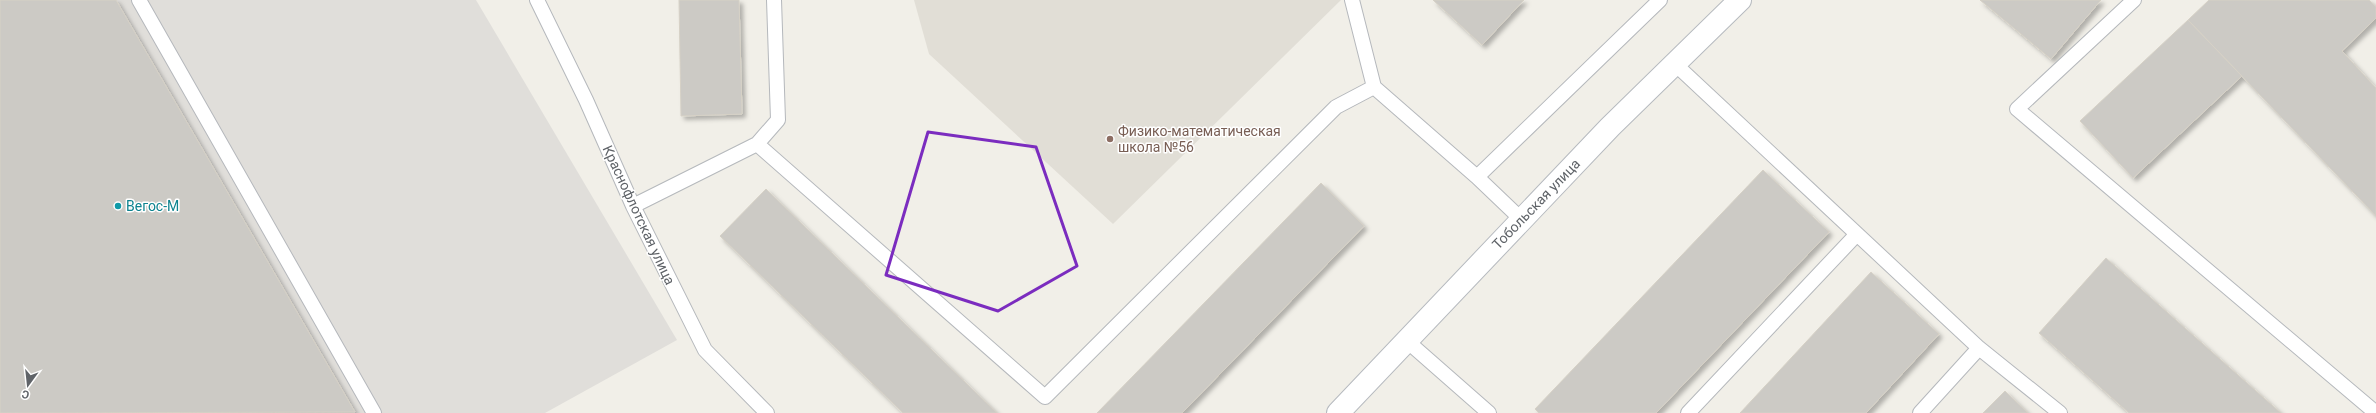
<svg xmlns="http://www.w3.org/2000/svg" width="2376" height="413" font-family="Roboto,sans-serif">
<defs>
<filter id="shadow"><feDropShadow dx="3.5" dy="3.5" stdDeviation="2" flood-color="#0004"/></filter>
</defs>
<rect width="100%" height="100%" fill="#f1efe8"/>
<path fill="#e0deda" d="M 0,0 L 476,0 L 677,340 L 545,413 L 0,413 Z"/>
<path fill="#e1ded6" d="M 914,0 L 1341,0 L 1113,224 L 929,54 Z"/>
<path fill="#cccac5" stroke="#d6d1c6" filter="url(#shadow)" d="M 0,0 L 116,0 L 355,412 L 0,413 Z
M 679,0 L 739,0 L 742,114 L 681,116 Z
M 1433,0 L 1524,0 L 1482,45 Z
M 1980,0 L 2101,0 L 2051,59 Z
M 2209,0 L 2369,0 L 2376,7 L 2376,18 L 2342,51 L 2376,88 L 2376,216 L 2188,20 Z
M 2188,20 L 2242,76 L 2133,178 L 2080,121 Z
M 1763,170 L 1829,232 L 1656,413 L 1539,413 L 1535,409 Z
M 1321,183 L 1364,226 L 1182,413 L 1097,413 Z
M 766,189 L 997,413 L 903,413 L 720,236 Z
M 2106,258 L 2281,413 L 2129,413 L 2039,333 Z
M 1871,272 L 1939,334 L 1866,413 L 1740,413 Z
M 2005,391 L 2028,413 L 1983,413 Z"/>
<g fill="none" stroke-linecap="round" stroke-linejoin="round">
<g stroke="#b5b8bc" stroke-width="16">
<path id="lane" d="M 139,0 L 374,413
M 537,0 L 586,100 L 633,206 L 705,350 L 767,413
M 1352,0 L 1374,87
M 2134,0 L 2017,109 L 2376,413
M 1675,64 L 1979,348 L 2060,413
M 757,144 L 778,120 L 774,0
M 1477,177 L 1521,219
M 633,206 L 757,144 L 1045,397 L 1336,107 L 1374,87 L 1477,177 L 1660,0
M 1407,341 L 1489,413
M 1688,413 L 1857,234
M 1920,413 L 1979,348"/>
</g>
<g stroke="#b6babf" stroke-width="24">
<path id="secondary" d="M 1338,413 L 1610,127 L 1740,0"/>
</g>
<use href="#lane" stroke="#fff" stroke-width="14"/>
<use href="#secondary" stroke="#fff" stroke-width="22"/>
</g>
<path fill="none" stroke="#7b2cbf" stroke-width="3" stroke-linejoin="round" d="M 928,132 L 1036,147 L 1077,266 L 998,311 L 886,275 Z"/>
<circle fill="#8d6e63" stroke="#fff" stroke-width="1.5" cx="1110" cy="139" r="4"/>
<circle fill="#0f9aa8" stroke="#fff" stroke-width="1.5" cx="118" cy="206" r="4"/>
<g text-anchor="middle" stroke-width="3" stroke-linejoin="round" paint-order="stroke">
<g font-size="14" fill="#785e54" stroke="#fff" text-anchor="start">
<text x="1118" y="136">Физико-математическая<tspan x="1118" dy="16">школа №56</tspan></text>
</g>
<g font-size="14" fill="#5f6368" stroke="#fff">
<text transform="translate(1536 204) rotate(-46)" y="5">Тобольская улица</text>
<text transform="translate(639 215) rotate(65)" y="5">Краснофлотская улица</text>
</g>
<g font-size="14" fill="#0d838f" stroke="#fff" text-anchor="start">
<text x="126" y="211">Вегос-М</text>
</g>
</g>
<g transform="translate(28 385) rotate(195)" stroke="#ffffff" stroke-width="3" paint-order="stroke">
<path d="M0-3L7 15L0 10L-7 15Z" fill="#5f6368"/>
<text y="-6" font-size="11" font-weight="bold" text-anchor="middle" fill="#5f6368">С</text>
</g>
</svg>
